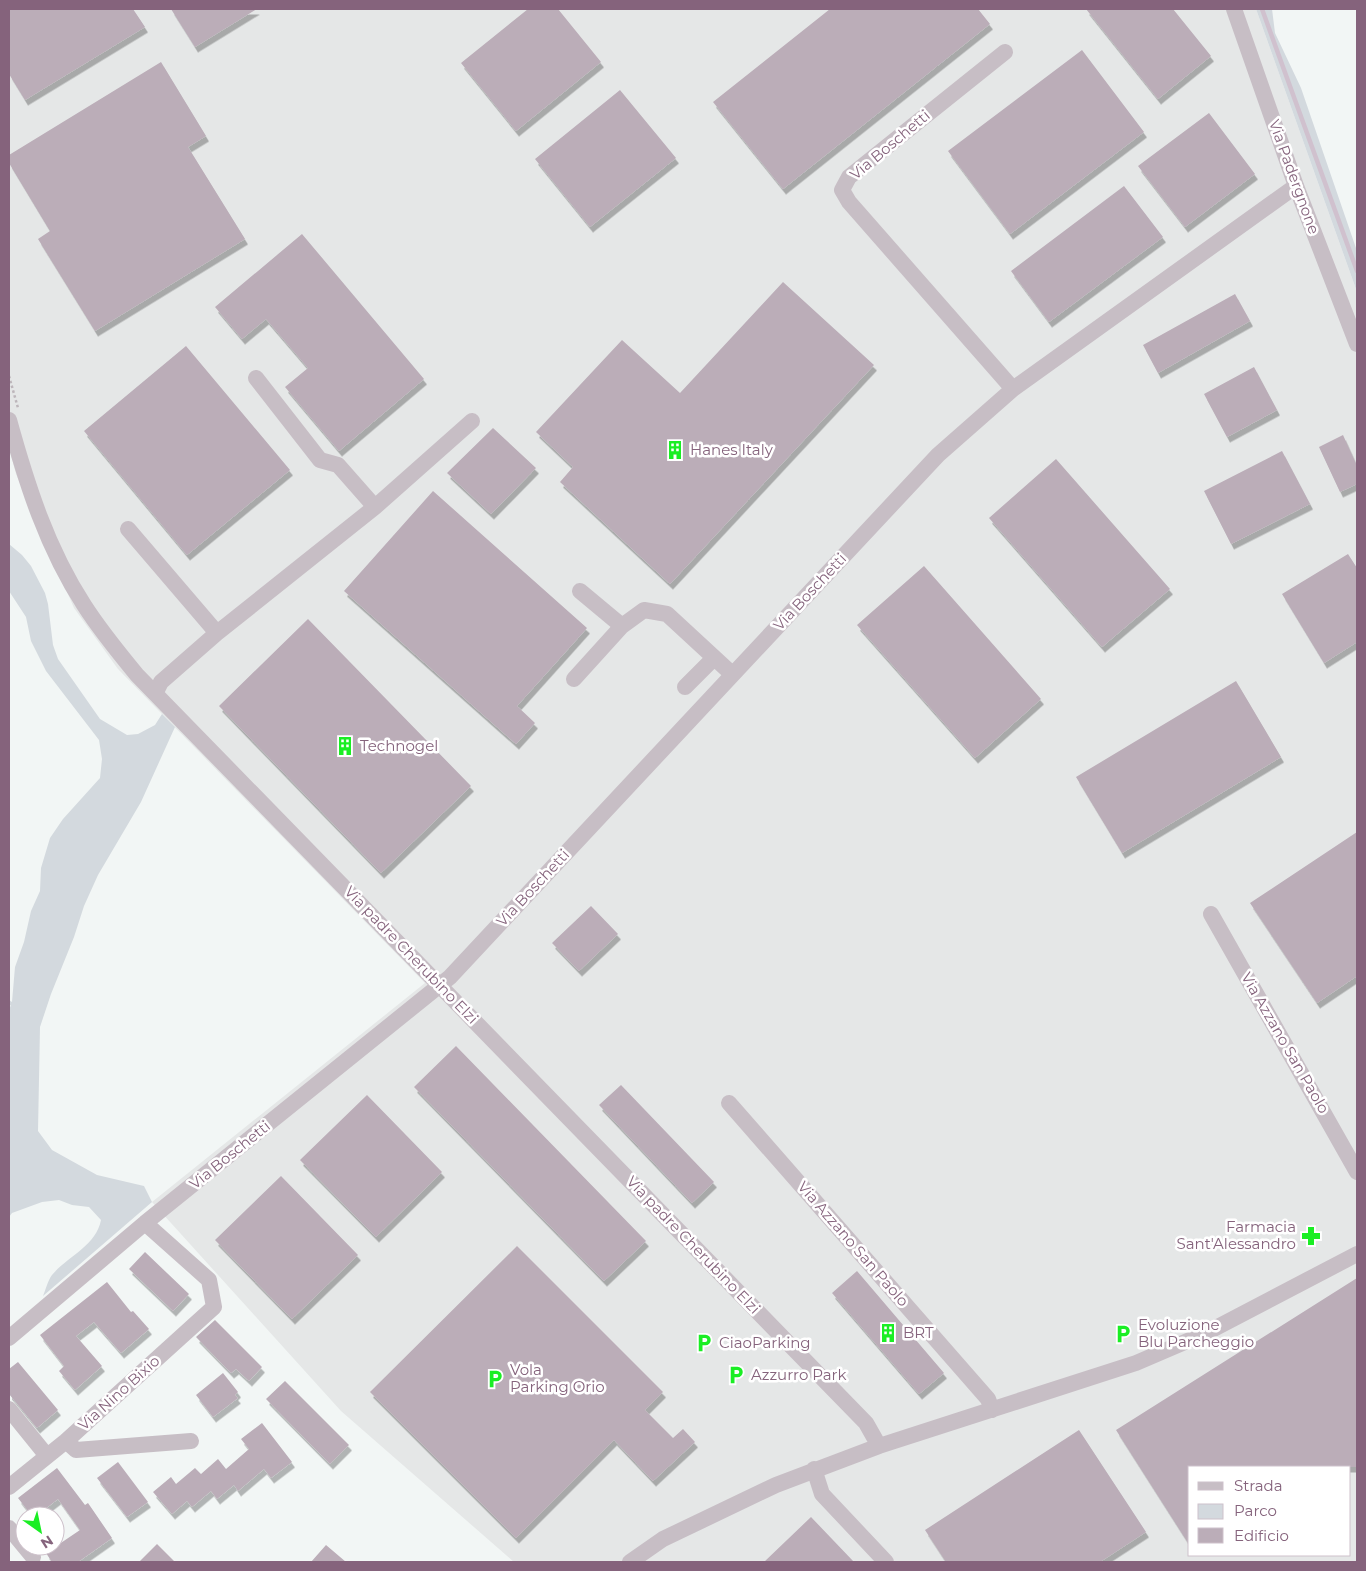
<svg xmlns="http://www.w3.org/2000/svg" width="1366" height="1571" font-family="Montserrat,sans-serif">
<defs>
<filter id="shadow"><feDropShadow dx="3" dy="5.5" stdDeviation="0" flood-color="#0004"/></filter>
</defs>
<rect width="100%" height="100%" fill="#f2f6f5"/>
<path fill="#e5e7e7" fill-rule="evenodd" d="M 9,9 L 1256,9 L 1357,292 L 1357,1562 L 514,1562 L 341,1411 L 152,1202 L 425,983 L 118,669 L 74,608 L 16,474 L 9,447 ZM 1190,1467 L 1350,1467 L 1350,1555 L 1190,1555 Z"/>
<path fill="#d3d9de" d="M 1256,9 L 1272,9 L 1275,33 L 1301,88 L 1357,251 L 1357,292 Z
M 9,544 L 22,555 L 31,566 L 45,593 L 48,604 L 53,645 L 58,659 L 100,719 L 127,735 L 138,734 L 155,725 L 162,714 L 175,727 L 141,802 L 98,875 L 84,906 L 74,937 L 51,994 L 40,1027 L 38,1131 L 52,1150 L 97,1175 L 144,1186 L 152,1202 L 43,1296 C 46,1289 48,1280 52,1275 C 68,1256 96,1246 101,1220 L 89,1207 L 72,1205 L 59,1200 L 42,1202 L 12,1213 L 9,1217 L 9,1010 L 11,1005 L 9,1006 L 9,1000 L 12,1002 L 15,967 L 24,942 L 31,911 L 40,891 L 41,868 L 50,838 L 63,819 L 100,778 L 102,759 L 99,740 L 46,671 L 31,641 L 26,617 L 9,591 Z"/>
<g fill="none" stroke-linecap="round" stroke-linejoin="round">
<path stroke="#d0c1ce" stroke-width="4.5" d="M 1262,9 L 1357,271"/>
</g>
<path fill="#bbadb8" filter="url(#shadow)" d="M 9,9 L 133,9 L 145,27 L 25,100 L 9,74 Z
M 171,9 L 257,9 L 195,47 Z
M 528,9 L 558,9 L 601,62 L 516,131 L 461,63 Z
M 830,9 L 978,9 L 990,24 L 783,189 L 713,102 Z
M 1086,9 L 1173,9 L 1211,56 L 1158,99 Z
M 1082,50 L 1144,132 L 1010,234 L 948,151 Z
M 161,62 L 206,136 L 188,147 L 245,239 L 95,331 L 38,239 L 50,231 L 9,163 L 9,155 Z
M 620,90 L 676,158 L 590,227 L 535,159 Z
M 1209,113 L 1255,174 L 1185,227 L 1138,166 Z
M 1124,186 L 1163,237 L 1049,322 L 1011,271 Z
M 302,234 L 424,379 L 339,451 L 285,387 L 308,368 L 266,319 L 242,339 L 215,307 Z
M 783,282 L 874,365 L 670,584 L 560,482 L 573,467 L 536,432 L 622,340 L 680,393 Z
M 1235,294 L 1250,321 L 1158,373 L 1143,345 Z
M 186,346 L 290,470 L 187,555 L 84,431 Z
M 1254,367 L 1277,410 L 1227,437 L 1204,394 Z
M 493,428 L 536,468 L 491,514 L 447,473 Z
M 1343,435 L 1357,466 L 1357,484 L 1340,492 L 1319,447 Z
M 1282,451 L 1310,504 L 1231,544 L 1204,491 Z
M 1056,459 L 1170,589 L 1102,647 L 989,518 Z
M 433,491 L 587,628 L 517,706 L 535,723 L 516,744 L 344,591 Z
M 1348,554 L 1357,568 L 1357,642 L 1324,663 L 1282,594 Z
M 924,566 L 1041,699 L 975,758 L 857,625 Z
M 308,619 L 471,786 L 381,873 L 219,706 Z
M 1236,681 L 1281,757 L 1122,853 L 1076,777 Z
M 1357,832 L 1357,976 L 1317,1003 L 1250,903 Z
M 591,906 L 618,934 L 579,971 L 552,943 Z
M 456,1046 L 646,1241 L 604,1281 L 414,1087 Z
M 621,1085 L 714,1182 L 692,1203 L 599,1105 Z
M 367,1095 L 442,1172 L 376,1237 L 300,1160 Z
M 281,1176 L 358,1255 L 292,1319 L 215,1240 Z
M 517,1246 L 663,1392 L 645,1410 L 673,1438 L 683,1429 L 695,1442 L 653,1481 L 614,1440 L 516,1538 L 370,1392 Z
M 145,1252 L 189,1294 L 173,1311 L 129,1269 Z
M 857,1271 L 944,1373 L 919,1394 L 832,1293 Z
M 1357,1278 L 1357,1467 L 1190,1467 L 1190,1546 L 1116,1430 Z
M 107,1282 L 131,1312 L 133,1311 L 149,1329 L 121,1353 L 94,1322 L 76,1336 L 102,1366 L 75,1390 L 59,1371 L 64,1366 L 40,1335 Z
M 215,1320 L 262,1367 L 249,1381 L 236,1369 L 231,1373 L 196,1337 Z
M 18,1362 L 58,1410 L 37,1428 L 9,1394 L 9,1369 Z
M 223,1373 L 238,1392 L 235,1395 L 238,1398 L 213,1417 L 196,1395 Z
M 285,1381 L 349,1445 L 330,1464 L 266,1399 Z
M 262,1423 L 292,1462 L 271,1478 L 264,1469 L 238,1491 L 234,1485 L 217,1499 L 211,1491 L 192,1507 L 187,1501 L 172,1514 L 153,1492 L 171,1477 L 176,1484 L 195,1468 L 201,1474 L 218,1459 L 226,1469 L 249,1449 L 241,1439 Z
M 1079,1430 L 1146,1532 L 1100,1562 L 946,1562 L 925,1530 Z
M 118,1462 L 148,1502 L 127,1517 L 97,1478 Z
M 57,1468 L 85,1505 L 88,1503 L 112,1538 L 78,1562 L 52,1562 L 46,1553 L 80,1530 L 58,1499 L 36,1516 L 32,1516 L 18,1498 Z
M 811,1517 L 854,1562 L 764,1562 Z
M 157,1544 L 175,1562 L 139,1562 Z
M 326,1545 L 346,1562 L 311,1562 Z"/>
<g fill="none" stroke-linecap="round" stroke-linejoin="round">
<path stroke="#bdb6bb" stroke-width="2.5" stroke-dasharray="2.5 2.5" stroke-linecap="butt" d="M 9,376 L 18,408"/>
<path stroke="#c7bec5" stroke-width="16" d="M 1234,9 L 1296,186 L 1357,344
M 1005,52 L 849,177 L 842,190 L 849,202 L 1013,389
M 256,378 L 320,460 L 338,465 L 375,507
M 9,420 C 27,485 47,548 84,605 C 100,630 118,652 137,675 L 866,1423 L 879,1446
M 128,529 L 217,633
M 580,591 L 622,626
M 574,679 L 622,626 L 644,610 L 667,614 L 732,674
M 685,687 L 714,658
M 156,692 L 161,682 L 217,633 L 375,507 L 472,421
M 1211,914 L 1357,1172
M 729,1103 L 988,1399 L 992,1410
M 9,1338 L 145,1223 L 450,977 L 938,455 L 1013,389 L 1296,186
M 9,1409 L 47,1456
M 66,1441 L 76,1450 L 191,1441
M 814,1469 L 822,1494 L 886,1562
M 9,1487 L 66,1441 L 214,1307 L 209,1280 L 145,1223
M 9,1528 L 33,1557
M 630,1562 L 663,1539 L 776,1485 L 879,1446 L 1136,1363 L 1206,1333 L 1357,1254"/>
</g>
<defs>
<g id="building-bare" transform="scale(1.5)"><path d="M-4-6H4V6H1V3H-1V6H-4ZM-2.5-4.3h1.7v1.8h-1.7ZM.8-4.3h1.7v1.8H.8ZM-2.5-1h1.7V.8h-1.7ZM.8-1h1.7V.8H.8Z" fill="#1aee24" stroke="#fff" stroke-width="2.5" paint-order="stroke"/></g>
<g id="pharmacy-bare" transform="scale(1.5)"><path d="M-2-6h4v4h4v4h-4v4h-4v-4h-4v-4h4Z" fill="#1aee24" stroke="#fff" stroke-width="2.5" paint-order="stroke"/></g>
<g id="parking-bare" transform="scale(1.5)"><path d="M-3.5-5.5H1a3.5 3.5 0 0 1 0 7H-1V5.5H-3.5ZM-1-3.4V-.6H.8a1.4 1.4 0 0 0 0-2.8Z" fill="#1aee24" stroke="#fff" stroke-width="2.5" paint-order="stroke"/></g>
</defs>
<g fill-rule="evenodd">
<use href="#building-bare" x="675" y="450"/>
<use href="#building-bare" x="345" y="746"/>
<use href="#pharmacy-bare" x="1311" y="1236"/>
<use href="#building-bare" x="888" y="1333"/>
<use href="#parking-bare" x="1123" y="1334"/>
<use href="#parking-bare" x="704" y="1343"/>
<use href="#parking-bare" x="736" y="1375"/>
<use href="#parking-bare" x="495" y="1379"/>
</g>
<g text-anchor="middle" stroke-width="5" stroke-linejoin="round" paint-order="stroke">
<g font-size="15" fill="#85637c" stroke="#fff">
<text transform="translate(890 145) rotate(-40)" y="5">Via Boschetti</text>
<text transform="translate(1294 177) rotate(70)" y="5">Via Padergnone</text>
<text transform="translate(810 592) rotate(-47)" y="5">Via Boschetti</text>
<text transform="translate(533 888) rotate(-47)" y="5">Via Boschetti</text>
<text transform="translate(411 955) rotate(46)" y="5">Via padre Cherubino Elzi</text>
<text transform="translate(1285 1043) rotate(60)" y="5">Via Azzano San Paolo</text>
<text transform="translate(230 1155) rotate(-39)" y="5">Via Boschetti</text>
<text transform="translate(853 1244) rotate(49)" y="5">Via Azzano San Paolo</text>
<text transform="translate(693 1245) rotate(46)" y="5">Via padre Cherubino Elzi</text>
<text transform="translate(119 1393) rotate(-42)" y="5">Via Nino Bixio</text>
</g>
<g font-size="15" fill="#85637c" stroke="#fff" text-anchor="start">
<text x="690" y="455">Hanes Italy</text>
<text x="360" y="751">Technogel</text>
<text x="1296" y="1232" text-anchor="end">Farmacia<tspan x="1296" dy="17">Sant'Alessandro</tspan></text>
<text x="1138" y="1330">Evoluzione<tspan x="1138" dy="17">Blu Parcheggio</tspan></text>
<text x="903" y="1338">BRT</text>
<text x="719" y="1348">CiaoParking</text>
<text x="510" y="1375">Vola<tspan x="510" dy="17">Parking Orio</tspan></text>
<text x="751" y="1380">Azzurro Park</text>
</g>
</g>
<rect width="1366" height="1571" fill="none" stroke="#85637c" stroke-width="20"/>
<rect x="1188" y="1466" width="162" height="90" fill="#ffffff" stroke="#cec1cb"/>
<rect x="1198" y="1482" width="25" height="8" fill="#c7bec5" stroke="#cec1cb"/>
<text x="1234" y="1491" font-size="15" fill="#85637c">Strada</text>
<rect x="1198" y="1504" width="25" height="15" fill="#d3d9de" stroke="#cec1cb"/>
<text x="1234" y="1516" font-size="15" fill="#85637c">Parco</text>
<rect x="1198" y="1528" width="25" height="15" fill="#bbadb8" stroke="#cec1cb"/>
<text x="1234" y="1541" font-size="15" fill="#85637c">Edificio</text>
<g transform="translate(40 1531) rotate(147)"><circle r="24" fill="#ffffff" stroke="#cec1cb"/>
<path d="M0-4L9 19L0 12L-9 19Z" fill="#1aee24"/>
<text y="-8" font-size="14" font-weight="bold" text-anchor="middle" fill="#85637c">N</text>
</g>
</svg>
